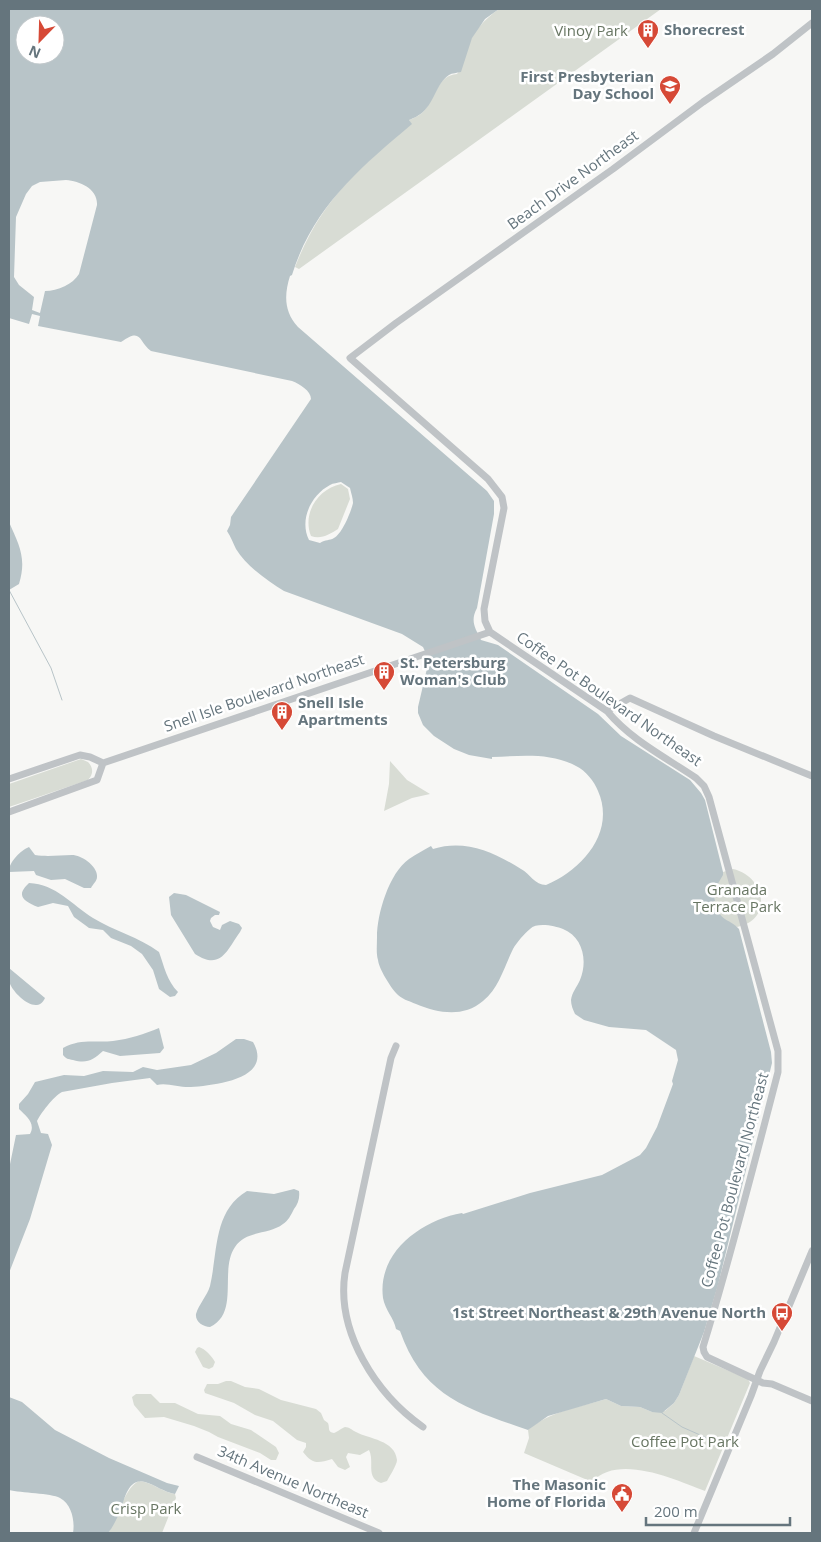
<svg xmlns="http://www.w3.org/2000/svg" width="821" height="1542" font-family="'Open Sans',sans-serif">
<rect width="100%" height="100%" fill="#f7f7f5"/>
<path fill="#d8dcd4" d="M 499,9 L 661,9 L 299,269 L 295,267 C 321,200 358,169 411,124 L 409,120 C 414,118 419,116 423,112 C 435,100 437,75 457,74 C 464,66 464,59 467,48 C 473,31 485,19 499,9 Z
M 341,484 L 348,489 L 350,499 L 338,529 C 330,534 321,540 311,536 C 302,513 318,489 341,484 Z
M 81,759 L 88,762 C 93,767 94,774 88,780 L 9,807 L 9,784 Z
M 390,761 L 407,780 L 430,794 L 412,798 L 384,811 L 389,784 Z
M 733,869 C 765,876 774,920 737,927 L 723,919 L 718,912 L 711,908 L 709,903 C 714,896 713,890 717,883 C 720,878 722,877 723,872 Z
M 199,1347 C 205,1349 212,1356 215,1362 L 213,1367 L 209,1369 L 203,1367 L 195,1352 L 197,1348 Z
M 694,1356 L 748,1379 L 750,1383 L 705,1491 C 676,1480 618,1453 592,1482 L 524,1453 L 529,1438 L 528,1430 C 550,1411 580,1407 606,1399 L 621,1406 L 640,1407 L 652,1412 L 665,1411 L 674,1403 L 679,1395 Z
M 226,1381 L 231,1381 L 245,1387 L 259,1389 L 281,1400 L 316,1409 L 321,1413 L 324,1420 L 328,1423 C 330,1428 327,1432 334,1433 C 337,1432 342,1428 345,1427 C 349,1427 352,1430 356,1432 C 369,1439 395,1440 397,1460 C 397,1465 389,1477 387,1481 L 381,1483 C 365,1477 375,1462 369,1450 L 360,1455 L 348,1453 L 346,1457 L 350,1467 L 345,1470 L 338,1467 L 332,1459 C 318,1463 313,1465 303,1452 L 306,1447 L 306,1443 L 297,1440 L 273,1421 L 255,1415 L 234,1403 L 205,1393 L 204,1390 L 207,1384 L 218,1384 Z
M 136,1394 L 151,1394 L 160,1403 L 175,1403 L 198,1414 L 220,1416 L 231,1424 L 251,1430 L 276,1447 L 279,1453 L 276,1460 L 271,1460 L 260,1453 L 218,1437 L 209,1432 L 194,1426 L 164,1417 L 145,1418 L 134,1405 L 132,1397 Z
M 139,1481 C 152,1482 162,1492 175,1494 L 176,1498 L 162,1533 L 108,1533 C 118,1518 124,1488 139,1481 Z"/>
<path fill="#b8c4c8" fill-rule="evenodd" d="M 9,9 L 499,9 L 485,19 L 472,38 L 461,72 C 457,73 452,73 449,75 C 436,84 435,101 423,112 C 420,115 414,118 409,120 L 412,124 C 360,168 313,207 292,275 L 290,276 C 284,295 284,312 298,327 L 487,491 L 494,501 L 494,514 L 477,608 C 470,621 475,628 481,640 L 498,645 L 598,714 L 621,736 L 690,780 L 701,793 L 705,800 L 723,872 L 723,875 L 713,892 L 715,901 L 709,903 L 711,908 L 716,907 C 722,922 730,919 739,929 L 771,1052 L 772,1063 L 718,1285 L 704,1332 L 679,1395 L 674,1403 L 662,1413 L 652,1412 L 640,1407 L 621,1406 L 606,1399 L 548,1416 L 528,1430 C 468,1409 423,1397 400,1331 L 396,1329 C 394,1318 385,1310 383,1298 C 377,1252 422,1220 462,1213 L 463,1214 L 530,1193 L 602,1175 L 640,1155 L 646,1148 L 657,1127 L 673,1084 L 672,1081 L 678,1060 L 676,1050 L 646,1030 L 609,1027 L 584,1020 L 575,1014 C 573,1010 571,1005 571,1000 C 572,992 577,987 580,980 C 588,961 583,937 563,929 C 555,926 537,922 530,929 C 524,934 517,942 513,949 C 504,967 499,988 483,1001 C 463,1018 438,1013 416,1004 C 409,1001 401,999 396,993 C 390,986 379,969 378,960 C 376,953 377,945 377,937 C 377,914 389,873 409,859 C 416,854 424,850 431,846 L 433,849 C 465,839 494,852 521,869 C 530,874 535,885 546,885 C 582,870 616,832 598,791 C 594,781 586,771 576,766 C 550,752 520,756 492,757 L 492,759 L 469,755 L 454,749 L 434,736 L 423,725 L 418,713 L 418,707 L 429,660 L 423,647 L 402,634 L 284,591 C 268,581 246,566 236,549 C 233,543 231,537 227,531 L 230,525 L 231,517 L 311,399 C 311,391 300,384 292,381 L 151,351 C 138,341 142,327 121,342 L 38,326 L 40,316 L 32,314 L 29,324 L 9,318 ZM 25,25 L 55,25 L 55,55 L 25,55 ZM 66,180 C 80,181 98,189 97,205 L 79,274 C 73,284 58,291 45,291 L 40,313 L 32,310 L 34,297 L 19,285 L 14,277 L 16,217 L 26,194 L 32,186 L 40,182 ZM 341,482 L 350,488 C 351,493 353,498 353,503 C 351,512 342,534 334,538 C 329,541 326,539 320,543 L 309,540 C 299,520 311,495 330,485 C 333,483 338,483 341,482 Z
M 9,522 C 19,545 27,558 19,584 L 9,590 Z
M 29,847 L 35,855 C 49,857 59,855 72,855 C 81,855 98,866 97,877 C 97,881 93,884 91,888 L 84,888 L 65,879 L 51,880 L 36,875 L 34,871 L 9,872 C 8,863 21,850 29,847 Z
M 29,883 C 56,884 72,905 93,918 C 114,931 139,937 159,952 C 164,966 167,981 178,992 L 175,996 L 170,997 L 159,989 L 153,970 L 142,954 L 131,946 L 111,938 L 103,930 L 89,928 L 85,925 L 74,917 L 68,906 L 53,903 L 38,907 C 24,901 15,896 29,883 Z
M 174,893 L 186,895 L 220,912 L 219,915 L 215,915 L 211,918 L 210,921 L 213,927 L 220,930 L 222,925 L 230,921 L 239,924 L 242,928 L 240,932 C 227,950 221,971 195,954 L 171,915 L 169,897 Z
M 9,968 L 45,998 C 37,1016 15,995 10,984 C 8,979 9,973 9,968 Z
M 159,1028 L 164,1048 L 160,1053 L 120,1056 L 103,1051 C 93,1060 87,1064 73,1060 C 68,1059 66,1059 63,1055 L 63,1048 C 81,1038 95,1043 113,1041 C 130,1039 144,1034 159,1028 Z
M 236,1039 L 244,1039 L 253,1042 C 274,1079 215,1085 191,1087 C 181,1088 166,1082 157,1085 L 150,1078 L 112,1083 L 62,1092 C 53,1097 41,1113 37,1121 L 41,1133 L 48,1134 L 52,1145 L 30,1219 L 9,1273 L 9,1169 L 16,1135 L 30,1134 C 36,1123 26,1116 19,1109 L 19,1104 L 28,1094 L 35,1082 L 64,1075 L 84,1076 L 103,1071 L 133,1072 L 143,1067 L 157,1070 L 191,1065 L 216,1053 Z
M 294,1189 L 299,1191 C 300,1198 298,1204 294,1209 C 291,1215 288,1221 283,1224 C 269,1235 246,1230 235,1247 C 219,1270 240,1313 210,1327 C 203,1327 195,1322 196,1314 C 199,1304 207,1296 210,1286 C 218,1252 213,1211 247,1191 L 274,1194 Z
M 9,1397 L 22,1402 L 55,1430 L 109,1458 L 167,1483 L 179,1486 L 175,1494 C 164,1492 155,1485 145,1482 C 128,1477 124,1501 120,1512 C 116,1520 113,1527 108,1533 L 73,1533 C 75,1522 72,1504 60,1498 C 51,1493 21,1493 9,1490 Z"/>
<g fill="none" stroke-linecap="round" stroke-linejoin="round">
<path stroke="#b8c4c8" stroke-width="1" d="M 9,590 L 51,668 L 62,700
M 662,1413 L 682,1427 L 725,1446"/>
<path stroke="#bfc3c6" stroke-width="7" d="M 812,23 L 773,54 L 703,102 L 613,169 L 396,323 L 350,358 L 488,479 L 502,497 L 504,508 L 484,609 L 485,621 L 490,632 L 607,711 C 631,740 665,757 696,778 L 704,786 L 709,797 L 778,1051 L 778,1072 C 754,1164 731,1256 703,1347 L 704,1352 L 707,1357 L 763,1383 L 772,1384 L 812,1401
M 607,711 L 630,698 L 714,736 L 812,776
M 9,779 L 80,755 L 90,757 L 103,763 L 490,632
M 9,812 L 97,780 L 103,763
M 396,1046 L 391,1058 L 345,1273 C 336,1332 376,1394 423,1427
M 197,1457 L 379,1533
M 694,1533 L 751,1396 L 760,1371 L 774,1342 L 812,1251"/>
</g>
<defs>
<g id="building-pin" transform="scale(1.125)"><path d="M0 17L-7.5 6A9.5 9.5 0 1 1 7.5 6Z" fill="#d64936" stroke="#fff"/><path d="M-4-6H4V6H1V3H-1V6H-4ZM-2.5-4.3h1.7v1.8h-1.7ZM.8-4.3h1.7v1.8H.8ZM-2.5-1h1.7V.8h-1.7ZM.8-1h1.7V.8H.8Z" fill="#fff"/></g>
<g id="school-pin" transform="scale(1.125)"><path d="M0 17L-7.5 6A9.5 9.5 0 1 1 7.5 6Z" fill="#d64936" stroke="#fff"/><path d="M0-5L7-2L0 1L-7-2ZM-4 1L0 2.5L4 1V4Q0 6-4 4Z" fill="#fff"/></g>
<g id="bus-pin" transform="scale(1.125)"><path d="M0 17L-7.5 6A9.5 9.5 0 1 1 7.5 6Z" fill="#d64936" stroke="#fff"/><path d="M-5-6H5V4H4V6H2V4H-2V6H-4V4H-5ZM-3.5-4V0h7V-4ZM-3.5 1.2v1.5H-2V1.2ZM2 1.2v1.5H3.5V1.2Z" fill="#fff"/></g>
<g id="civic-pin" transform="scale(1.125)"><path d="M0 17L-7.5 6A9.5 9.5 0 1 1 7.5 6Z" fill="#d64936" stroke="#fff"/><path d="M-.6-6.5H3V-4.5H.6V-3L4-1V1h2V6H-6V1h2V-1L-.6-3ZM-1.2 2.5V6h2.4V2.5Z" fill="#fff"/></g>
</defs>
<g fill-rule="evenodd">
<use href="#building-pin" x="648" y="30"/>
<use href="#school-pin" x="670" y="86"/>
<use href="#building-pin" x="384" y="672"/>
<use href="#building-pin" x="282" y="712"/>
<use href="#bus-pin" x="782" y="1313"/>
<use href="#civic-pin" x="622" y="1494"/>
</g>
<g text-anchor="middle" stroke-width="5" stroke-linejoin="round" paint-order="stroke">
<g font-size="15" font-weight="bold" fill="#65757d" stroke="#fff" text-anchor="start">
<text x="664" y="35">Shorecrest</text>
<text x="654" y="82" text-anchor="end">First Presbyterian<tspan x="654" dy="17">Day School</tspan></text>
<text x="400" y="668">St. Petersburg<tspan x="400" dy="17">Woman's Club</tspan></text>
<text x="298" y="708">Snell Isle<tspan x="298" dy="17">Apartments</tspan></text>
<text x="766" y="1318" text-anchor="end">1st Street Northeast &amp; 29th Avenue North</text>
<text x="606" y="1490" text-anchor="end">The Masonic<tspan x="606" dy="17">Home of Florida</tspan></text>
</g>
<g font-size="15" fill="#687663" stroke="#fff">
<text x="591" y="36">Vinoy Park</text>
<text x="737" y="895">Granada<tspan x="737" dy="17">Terrace Park</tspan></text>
<text x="685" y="1447">Coffee Pot Park</text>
<text x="146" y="1514">Crisp Park</text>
</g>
<g font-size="15" fill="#65757d" stroke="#fff">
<text transform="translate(573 180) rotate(-36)" y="5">Beach Drive Northeast</text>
<text transform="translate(264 693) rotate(-19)" y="5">Snell Isle Boulevard Northeast</text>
<text transform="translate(609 699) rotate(35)" y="5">Coffee Pot Boulevard Northeast</text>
<text transform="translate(735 1180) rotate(-75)" y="5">Coffee Pot Boulevard Northeast</text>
<text transform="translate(293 1482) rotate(23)" y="5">34th Avenue Northeast</text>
</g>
</g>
<rect width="821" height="1542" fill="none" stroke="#65757d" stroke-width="20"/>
<g transform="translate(40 40) rotate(203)"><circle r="24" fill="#ffffff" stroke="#c1c8cb"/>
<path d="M0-4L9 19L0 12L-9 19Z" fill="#d64936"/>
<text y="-8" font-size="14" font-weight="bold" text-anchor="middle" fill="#65757d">N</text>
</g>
<path d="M646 1517v8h144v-8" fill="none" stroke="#65757d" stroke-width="2.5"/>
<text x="654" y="1517" font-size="15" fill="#65757d" stroke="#ffffff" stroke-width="4" paint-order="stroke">200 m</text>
</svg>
